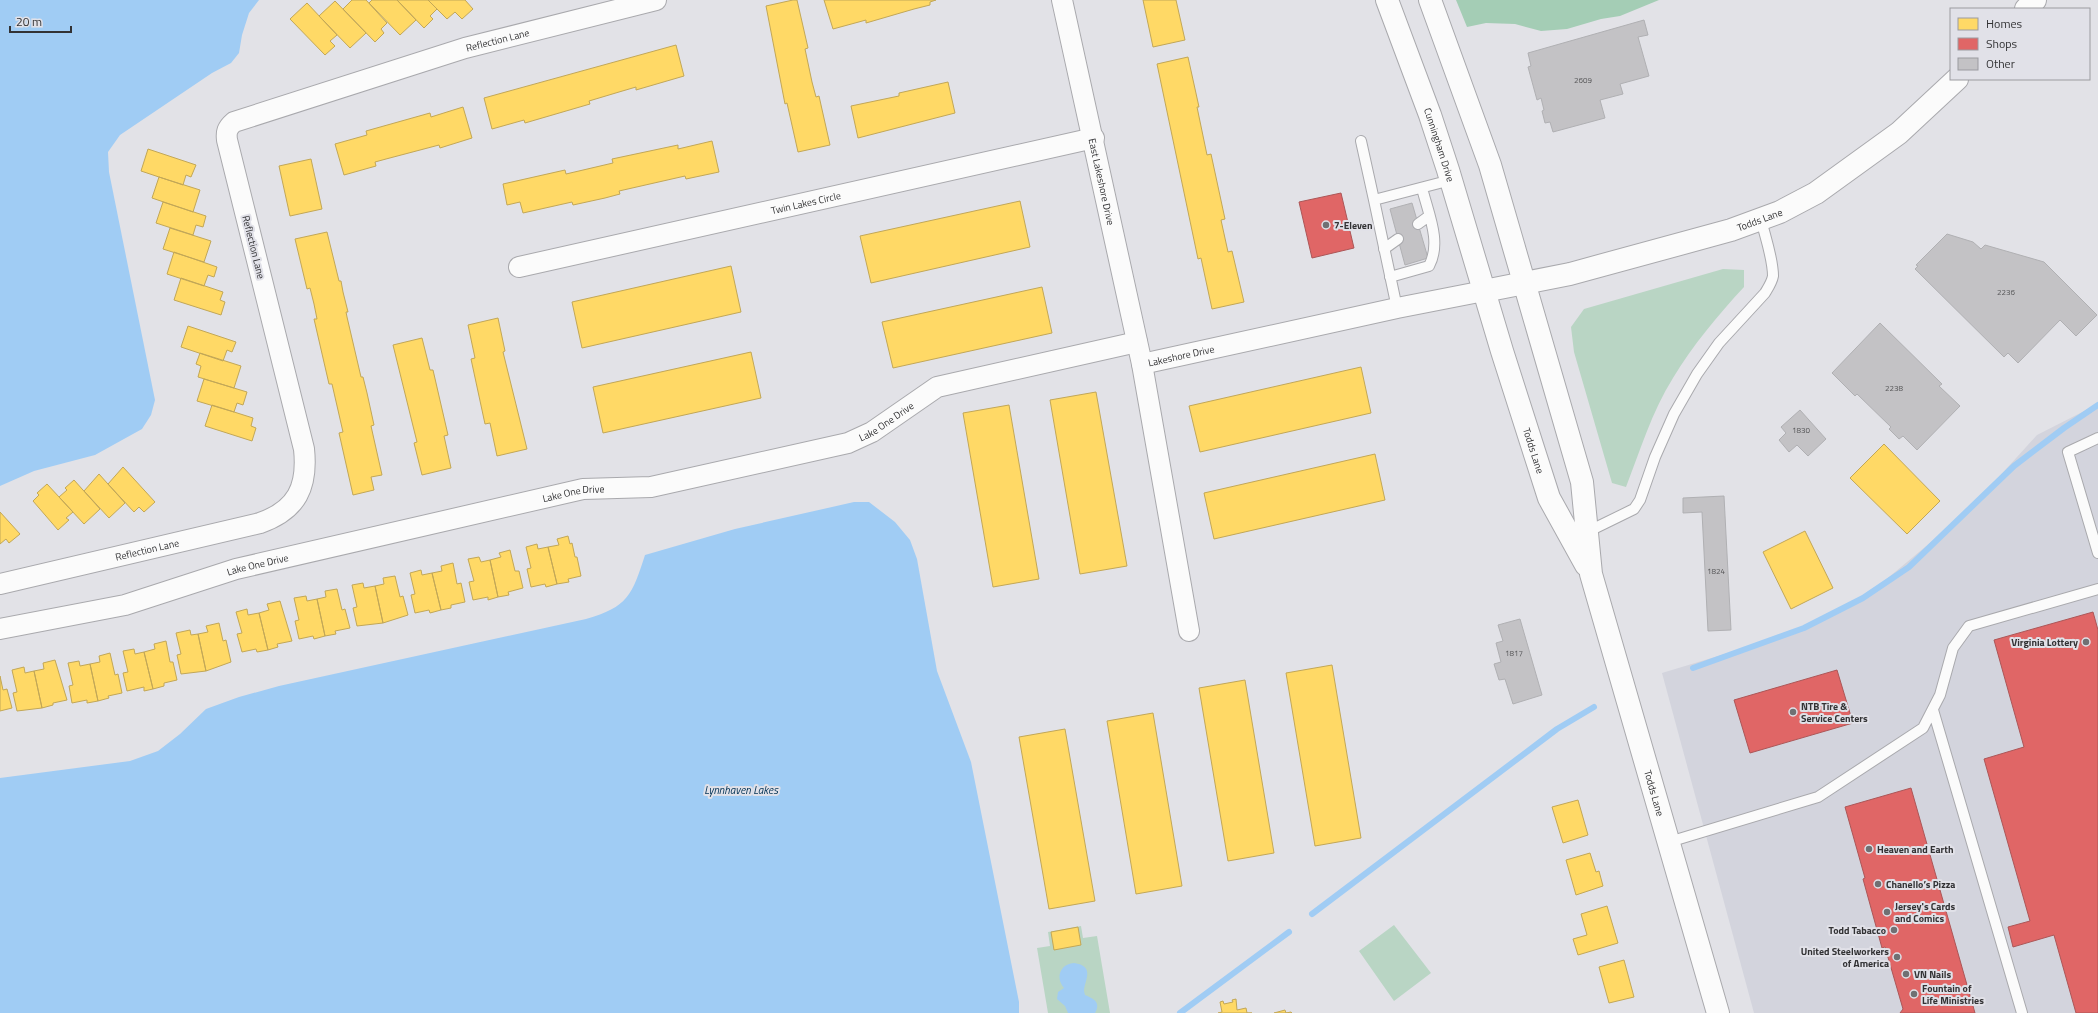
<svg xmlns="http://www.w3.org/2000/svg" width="2098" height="1013" font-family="'Titillium Web',sans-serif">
<rect width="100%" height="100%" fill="#e2e2e7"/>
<path fill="#d3d4dd" d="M 2098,404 L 2098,1013 L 1754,1013 L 1662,673 L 1787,635 L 1871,592 L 1967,512 L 2037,435 Z"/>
<path fill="#b9d5c4" d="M 1723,269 L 1744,270 L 1744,287 C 1718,315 1693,345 1673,378 C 1652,411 1640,451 1626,487 L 1612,483 L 1574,352 L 1571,327 L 1584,309 Z
M 1394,925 L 1431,973 L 1394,1001 L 1359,951 Z
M 1081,926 L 1083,938 L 1097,936 L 1110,1013 L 1048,1013 L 1037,948 L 1050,946 L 1048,932 Z"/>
<path fill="#a4cdb5" d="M 1456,0 L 1659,0 L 1620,16 L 1601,19 L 1567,29 L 1541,31 L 1515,24 L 1486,23 L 1467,27 Z"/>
<path fill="#a0ccf4" d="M 0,0 L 259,0 L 249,13 L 242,35 L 239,53 L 231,63 L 212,73 L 120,135 L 108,152 L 109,172 L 155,400 L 151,415 L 142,429 L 95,455 L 34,471 L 0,486 Z
M 854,502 L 869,502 L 895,522 L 910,540 L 917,559 L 937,671 L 971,762 L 1019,1002 L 1019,1013 L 0,1013 L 0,778 L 130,761 L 158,751 L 180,734 L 206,709 L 239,697 L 279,686 L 586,619 C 628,607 632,595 645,555 L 735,529 Z
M 1074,963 C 1096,966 1084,981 1084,991 L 1085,995 C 1094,999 1101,1002 1095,1013 L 1068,1013 L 1065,1006 L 1057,999 L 1058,992 L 1064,988 C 1055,978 1060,964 1074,963 Z"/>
<path fill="#ffd966" stroke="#c2a757" d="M 352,0 L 366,0 L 387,23 L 381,29 L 384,33 L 375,42 L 343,9 Z
M 372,0 L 397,0 L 416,20 L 400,35 L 369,3 Z
M 397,0 L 428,0 L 437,9 L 430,16 L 433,19 L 424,28 Z
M 428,0 L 465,0 L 473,9 L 462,19 L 455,12 L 447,19 Z
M 793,0 L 797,0 L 808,48 L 805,49 L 812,82 L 816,97 L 819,96 L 830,145 L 798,152 L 787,103 L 785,104 L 766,6 Z
M 824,0 L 936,0 L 930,2 L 930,5 L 914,9 L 866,23 L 866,20 L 833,29 Z
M 1143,0 L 1176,0 L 1185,40 L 1153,47 Z
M 335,1 L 366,33 L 350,48 L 319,16 Z
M 307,3 L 337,35 L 330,41 L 335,46 L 325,55 L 290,19 Z
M 676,45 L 684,76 L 636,90 L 636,87 L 619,92 L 589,101 L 590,104 L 525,123 L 524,120 L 492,129 L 484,98 Z
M 1188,57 L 1199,107 L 1197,107 L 1207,155 L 1211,154 L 1225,219 L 1221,220 L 1228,252 L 1232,251 L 1244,302 L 1212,309 L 1201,258 L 1198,259 L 1157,64 Z
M 948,82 L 955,113 L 858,138 L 851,106 L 899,96 L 899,93 Z
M 463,107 L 472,138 L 440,148 L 439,145 L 386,159 L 375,162 L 376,166 L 344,175 L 335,144 L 367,135 L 366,131 L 430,113 L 431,117 Z
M 712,141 L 719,172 L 686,179 L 685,176 L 619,191 L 620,194 L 605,198 L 573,205 L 572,202 L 523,213 L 520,202 L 507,205 L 503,184 L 565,170 L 566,174 L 613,163 L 612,159 L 678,145 L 678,149 Z
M 148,149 L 196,165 L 191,177 L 186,175 L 183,185 L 141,171 Z
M 311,159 L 322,209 L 290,216 L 279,166 Z
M 159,177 L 200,190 L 193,212 L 152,198 Z
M 1020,201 L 1030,247 L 871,283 L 860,236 Z
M 163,202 L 206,216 L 203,227 L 196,225 L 193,235 L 156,223 Z
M 170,228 L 211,241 L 204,262 L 163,249 Z
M 327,232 L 339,281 L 341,281 L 343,292 L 348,312 L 346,312 L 347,317 L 361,377 L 363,377 L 367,393 L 374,425 L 371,426 L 382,475 L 371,477 L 374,490 L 353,495 L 339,433 L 343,432 L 332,384 L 329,384 L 314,319 L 317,319 L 314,304 L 310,288 L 307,289 L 295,239 Z
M 174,252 L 217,267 L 214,277 L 208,275 L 204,286 L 167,274 Z
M 731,266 L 741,312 L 582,348 L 572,302 Z
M 181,278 L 223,292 L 220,300 L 225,302 L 221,315 L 174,300 Z
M 1042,287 L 1052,333 L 893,368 L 882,322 Z
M 498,318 L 505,351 L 503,352 L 527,449 L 497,456 L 490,423 L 485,424 L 471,359 L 475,358 L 468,325 Z
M 188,326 L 236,342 L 232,352 L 227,350 L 223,361 L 181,347 Z
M 422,338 L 430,370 L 433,370 L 448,435 L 444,436 L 451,468 L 422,475 L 414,443 L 417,442 L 413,426 L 393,345 Z
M 751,352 L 761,398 L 603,433 L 593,387 Z
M 200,353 L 241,366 L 234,388 L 198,377 L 201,366 L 196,364 Z
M 1361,367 L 1371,413 L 1200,452 L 1189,406 Z
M 204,379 L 247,392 L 243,405 L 237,403 L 234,412 L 197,401 Z
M 1096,392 L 1127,566 L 1080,574 L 1050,400 Z
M 212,405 L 253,418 L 251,426 L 256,428 L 252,441 L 205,426 Z
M 1009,405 L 1039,579 L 993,587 L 963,413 Z
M 1884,444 L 1940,501 L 1907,534 L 1850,478 Z
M 1375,454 L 1385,500 L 1214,539 L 1204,493 Z
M 123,467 L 155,502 L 144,512 L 139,507 L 134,512 L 108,484 Z
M 99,474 L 125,503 L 109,518 L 84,491 Z
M 74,480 L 100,509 L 84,524 L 59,497 L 67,490 L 65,488 Z
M 47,484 L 73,512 L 66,518 L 69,520 L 58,530 L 33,501 L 39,495 L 37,493 Z
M 0,512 L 20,534 L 9,543 L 6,539 L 0,544 Z
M 1805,531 L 1833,588 L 1791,609 L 1763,552 Z
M 568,536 L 570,544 L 572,543 L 575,557 L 577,557 L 581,576 L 568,579 L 569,582 L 557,584 L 548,547 L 559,545 L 557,539 Z
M 537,544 L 538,549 L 548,547 L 557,584 L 546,587 L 545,584 L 531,587 L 527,569 L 531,568 L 526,547 Z
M 510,550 L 515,571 L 519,571 L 523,588 L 508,592 L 509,595 L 498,597 L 490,560 L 501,557 L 499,553 Z
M 479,557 L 481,562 L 490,560 L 498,597 L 488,600 L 488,597 L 473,600 L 469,582 L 474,581 L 468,559 Z
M 453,563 L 457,584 L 461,583 L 465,602 L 451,605 L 451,608 L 441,610 L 432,573 L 442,571 L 441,566 Z
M 421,570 L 422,575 L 432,573 L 441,610 L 430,613 L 429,610 L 415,613 L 411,595 L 415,594 L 410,573 Z
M 395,576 L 400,597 L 403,596 L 408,615 L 383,623 L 375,586 L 384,584 L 383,578 Z
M 363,583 L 364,588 L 375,586 L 383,623 L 357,626 L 353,608 L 357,607 L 352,585 Z
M 337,589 L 342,610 L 345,609 L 350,628 L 335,631 L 336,634 L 325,636 L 317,599 L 326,597 L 325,591 Z
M 306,596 L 307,601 L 317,599 L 325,636 L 314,639 L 313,636 L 299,639 L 295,621 L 299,620 L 294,598 Z
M 280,601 L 292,641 L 277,644 L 278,647 L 268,650 L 259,613 L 269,610 L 267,604 Z
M 247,609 L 248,615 L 259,613 L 268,650 L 257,652 L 256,649 L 242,652 L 237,634 L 242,633 L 236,612 Z
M 219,623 L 223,641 L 226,640 L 231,662 L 206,671 L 198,634 L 208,632 L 206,626 Z
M 190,630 L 191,635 L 198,634 L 206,671 L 181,674 L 177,655 L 181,654 L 176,633 Z
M 166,641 L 170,662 L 173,662 L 177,680 L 164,683 L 164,686 L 153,689 L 144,652 L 155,649 L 154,644 Z
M 134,649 L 135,654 L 144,652 L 153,689 L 144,691 L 144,687 L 127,691 L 123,673 L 128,672 L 123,651 Z
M 110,653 L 115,675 L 118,674 L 122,693 L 108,696 L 109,698 L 98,701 L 90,664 L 100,662 L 99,656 Z
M 55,660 L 67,700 L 53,703 L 53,705 L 42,708 L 34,671 L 44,669 L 43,663 Z
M 79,661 L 80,666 L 90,664 L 98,701 L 87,703 L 87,700 L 72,703 L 69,686 L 73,685 L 68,663 Z
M 1332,665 L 1361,838 L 1315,846 L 1286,673 Z
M 24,667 L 25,673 L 34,671 L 42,708 L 17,711 L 13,693 L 17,692 L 12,670 Z
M 0,676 L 3,690 L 7,689 L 12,708 L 0,711 Z
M 1245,680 L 1274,853 L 1228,861 L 1199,688 Z
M 1153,713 L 1182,886 L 1136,894 L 1107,721 Z
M 1065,729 L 1095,901 L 1049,909 L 1019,737 Z
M 1578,800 L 1588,835 L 1563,843 L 1552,807 Z
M 1590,853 L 1596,872 L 1599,871 L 1603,886 L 1576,895 L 1566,860 Z
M 1607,906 L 1618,943 L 1578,955 L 1573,939 L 1587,935 L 1581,914 Z
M 1078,927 L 1081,945 L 1054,950 L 1051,932 Z
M 1624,960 L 1634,997 L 1609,1003 L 1599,967 Z
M 1236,999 L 1237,1010 L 1246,1008 L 1247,1013 L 1252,1013 L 1218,1013 L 1222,1012 L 1220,1002 L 1223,1001 L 1224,1004 L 1233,1002 L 1232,1000 Z
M 1285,1010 L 1286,1013 L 1291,1012 L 1292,1013 L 1274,1013 Z"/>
<path fill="#e06666" stroke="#ac5657" d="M 1341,193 L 1354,248 L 1312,258 L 1299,202 Z
M 2093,612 L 2098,630 L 2098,1013 L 2076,1013 L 2054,935 L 2013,947 L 2008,927 L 2030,921 L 1984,759 L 2024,747 L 1994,640 Z
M 1837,670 L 1853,723 L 1750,753 L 1734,700 Z
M 1911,788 L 1975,1013 L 1900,1013 L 1903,1009 L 1885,947 L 1882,948 L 1863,879 L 1865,878 L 1845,807 Z"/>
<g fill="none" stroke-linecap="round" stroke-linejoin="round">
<path stroke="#a0ccf4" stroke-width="6" d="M 1693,668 L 1804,628 L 1863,598 L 1909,567 L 2014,466 L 2064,428 L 2098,405
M 1312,914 L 1557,729 L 1594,707
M 1180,1013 L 1289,932"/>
</g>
<path fill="#c3c2c5" stroke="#b0b0b3" d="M 1644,20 L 1648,35 L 1638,37 L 1649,76 L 1620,84 L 1623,94 L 1600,100 L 1605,118 L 1553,132 L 1550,122 L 1545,123 L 1542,111 L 1544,110 L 1541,98 L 1537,100 L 1528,67 L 1531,66 L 1528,53 Z
M 1412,203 L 1428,258 L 1405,265 L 1390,209 Z
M 1947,234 L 1973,242 L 1981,249 L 1985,245 L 2044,262 L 2097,315 L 2076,336 L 2060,320 L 2018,363 L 2008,353 L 2004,357 L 1915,269 L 1918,266 L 1916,265 Z
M 1880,323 L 1942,384 L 1939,386 L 1960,406 L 1917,450 L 1903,436 L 1899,439 L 1889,429 L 1891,427 L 1857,394 L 1855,396 L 1832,373 Z
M 1800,410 L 1826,439 L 1808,456 L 1797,445 L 1789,452 L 1779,440 L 1786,433 L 1781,427 Z
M 1724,496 L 1731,630 L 1708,631 L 1702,512 L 1683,513 L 1683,498 Z
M 1520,619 L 1542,695 L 1513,704 L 1505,679 L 1499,680 L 1494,664 L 1501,662 L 1496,643 L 1503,641 L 1498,625 Z"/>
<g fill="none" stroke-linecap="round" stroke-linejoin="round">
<g stroke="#a9a9ad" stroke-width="12">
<path id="service" d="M 1361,141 L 1374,200
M 1418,224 L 1429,216
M 1384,249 L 1398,239
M 1390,277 L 1429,266 C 1442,242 1428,213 1422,188
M 1397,308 L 1374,200 L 1451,180
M 2098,438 L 2068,452 L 2098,553
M 1587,532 L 1634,509 L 1640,500 L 1655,457 L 1674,414 L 1697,374 L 1719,343 L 1765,293 C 1768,288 1772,282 1773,276 C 1773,258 1765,237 1761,219
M 1933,710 L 2022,1013
M 1669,842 L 1818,797 L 1923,728 L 1940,695 L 1953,648 L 1969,626 L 2098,589"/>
</g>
<g stroke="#a9a9ad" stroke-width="22">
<g id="minor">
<path id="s1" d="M 1062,0 L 1142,364 L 1189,631"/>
<path id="s2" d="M 519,267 L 1094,138"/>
<path id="s3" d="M 1142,364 L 1397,308 L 1484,291"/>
<path id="s4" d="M 0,584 L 260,523 C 297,510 308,487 304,449 L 227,140 C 226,132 227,128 234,122 L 465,48 L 656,0"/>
<path id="s5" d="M 0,629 L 125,605 L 236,569 L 583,489 L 651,487 L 848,443 L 872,432 L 937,387 L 1137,342"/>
</g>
</g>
<g stroke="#a9a9ad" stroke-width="24">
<g id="secondary">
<path id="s6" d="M 1387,0 L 1430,115 L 1448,170 L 1502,351 L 1549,498 L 1586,565"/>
<path id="s7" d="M 1430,0 L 1490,165 L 1582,482 L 1591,574 L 1718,1013"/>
<path d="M 2026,9 L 2035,0"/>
<path id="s8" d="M 1484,291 L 1570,274 L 1731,230 L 1780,212 L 1816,193 L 1899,133 L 1957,79"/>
</g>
</g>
<use href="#service" stroke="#fbfbfb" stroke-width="10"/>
<use href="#minor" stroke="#fbfbfb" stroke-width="20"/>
<use href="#secondary" stroke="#fbfbfb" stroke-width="22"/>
</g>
<g fill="#707073" stroke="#e1e1e8" stroke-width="1.5">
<circle cx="1326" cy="225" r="4"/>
<circle cx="2086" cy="642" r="4"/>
<circle cx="1793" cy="712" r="4"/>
<circle cx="1869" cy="849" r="4"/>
<circle cx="1878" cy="884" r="4"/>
<circle cx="1887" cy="912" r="4"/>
<circle cx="1894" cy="930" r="4"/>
<circle cx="1897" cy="957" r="4"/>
<circle cx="1906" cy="974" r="4"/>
<circle cx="1914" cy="994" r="4"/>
</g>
<g text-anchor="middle" stroke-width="4" stroke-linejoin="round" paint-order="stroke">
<g font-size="8" fill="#565658">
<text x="1583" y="83">2609</text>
<text x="2006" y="295">2236</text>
<text x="1894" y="391">2238</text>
<text x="1801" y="433">1830</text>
<text x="1716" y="574">1824</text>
<text x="1514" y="656">1817</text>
</g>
<g font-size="10" fill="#323234" stroke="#e1e1e8">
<text dy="4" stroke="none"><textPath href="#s4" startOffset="977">Reflection Lane</textPath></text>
<text dy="4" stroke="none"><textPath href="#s6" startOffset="154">Cunningham Drive</textPath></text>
<text dy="4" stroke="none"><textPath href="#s1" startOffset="186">East Lakeshore Drive</textPath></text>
<text dy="4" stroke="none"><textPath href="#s2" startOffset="294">Twin Lakes Circle</textPath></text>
<text dy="4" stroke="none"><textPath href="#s8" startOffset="285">Todds Lane</textPath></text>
<text transform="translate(254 247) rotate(76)" y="4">Reflection Lane</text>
<text dy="4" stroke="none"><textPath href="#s3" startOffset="40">Lakeshore Drive</textPath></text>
<text dy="4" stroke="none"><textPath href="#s5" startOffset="914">Lake One Drive</textPath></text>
<text dy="4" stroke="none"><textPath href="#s6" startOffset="474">Todds Lane</textPath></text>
<text dy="4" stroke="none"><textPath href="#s5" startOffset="590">Lake One Drive</textPath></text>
<text dy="4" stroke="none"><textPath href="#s4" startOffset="151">Reflection Lane</textPath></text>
<text dy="4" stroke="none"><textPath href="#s5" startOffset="266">Lake One Drive</textPath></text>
<text dy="4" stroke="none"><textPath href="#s7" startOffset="826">Todds Lane</textPath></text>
</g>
<g font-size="10" font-weight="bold" fill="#323234" stroke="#e1e1e8" text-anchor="start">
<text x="1334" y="229">7-Eleven</text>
<text x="2078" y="646" text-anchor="end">Virginia Lottery</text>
<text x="1801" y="710">NTB Tire &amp;<tspan x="1801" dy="12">Service Centers</tspan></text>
<text x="1877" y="853">Heaven and Earth</text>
<text x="1886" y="888">Chanello’s Pizza</text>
<text x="1895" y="910">Jersey's Cards<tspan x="1895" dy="12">and Comics</tspan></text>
<text x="1886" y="934" text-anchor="end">Todd Tabacco</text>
<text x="1889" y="955" text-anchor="end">United Steelworkers<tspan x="1889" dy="12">of America</tspan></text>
<text x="1914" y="978">VN Nails</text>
<text x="1922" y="992">Fountain of<tspan x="1922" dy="12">Life Ministries</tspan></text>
</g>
<g font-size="11" font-style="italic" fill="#003154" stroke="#e1e1e8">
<text x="741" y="794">Lynnhaven Lakes</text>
</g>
</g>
<rect x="1950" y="8" width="140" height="72" fill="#e1e1e8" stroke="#9b9ba0"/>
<rect x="1958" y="18" width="20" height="12" fill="#ffd966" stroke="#9b9ba0"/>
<text x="1986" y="28" font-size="12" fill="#323234">Homes</text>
<rect x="1958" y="38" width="20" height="12" fill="#e06666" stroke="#9b9ba0"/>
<text x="1986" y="48" font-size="12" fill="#323234">Shops</text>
<rect x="1958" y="58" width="20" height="12" fill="#c3c2c5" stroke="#9b9ba0"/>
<text x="1986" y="68" font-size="12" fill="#323234">Other</text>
<path d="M10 26v6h61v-6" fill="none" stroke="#323234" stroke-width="2"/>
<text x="16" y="26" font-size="12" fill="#323234" stroke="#e1e1e8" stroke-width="3" paint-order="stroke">20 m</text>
</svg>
